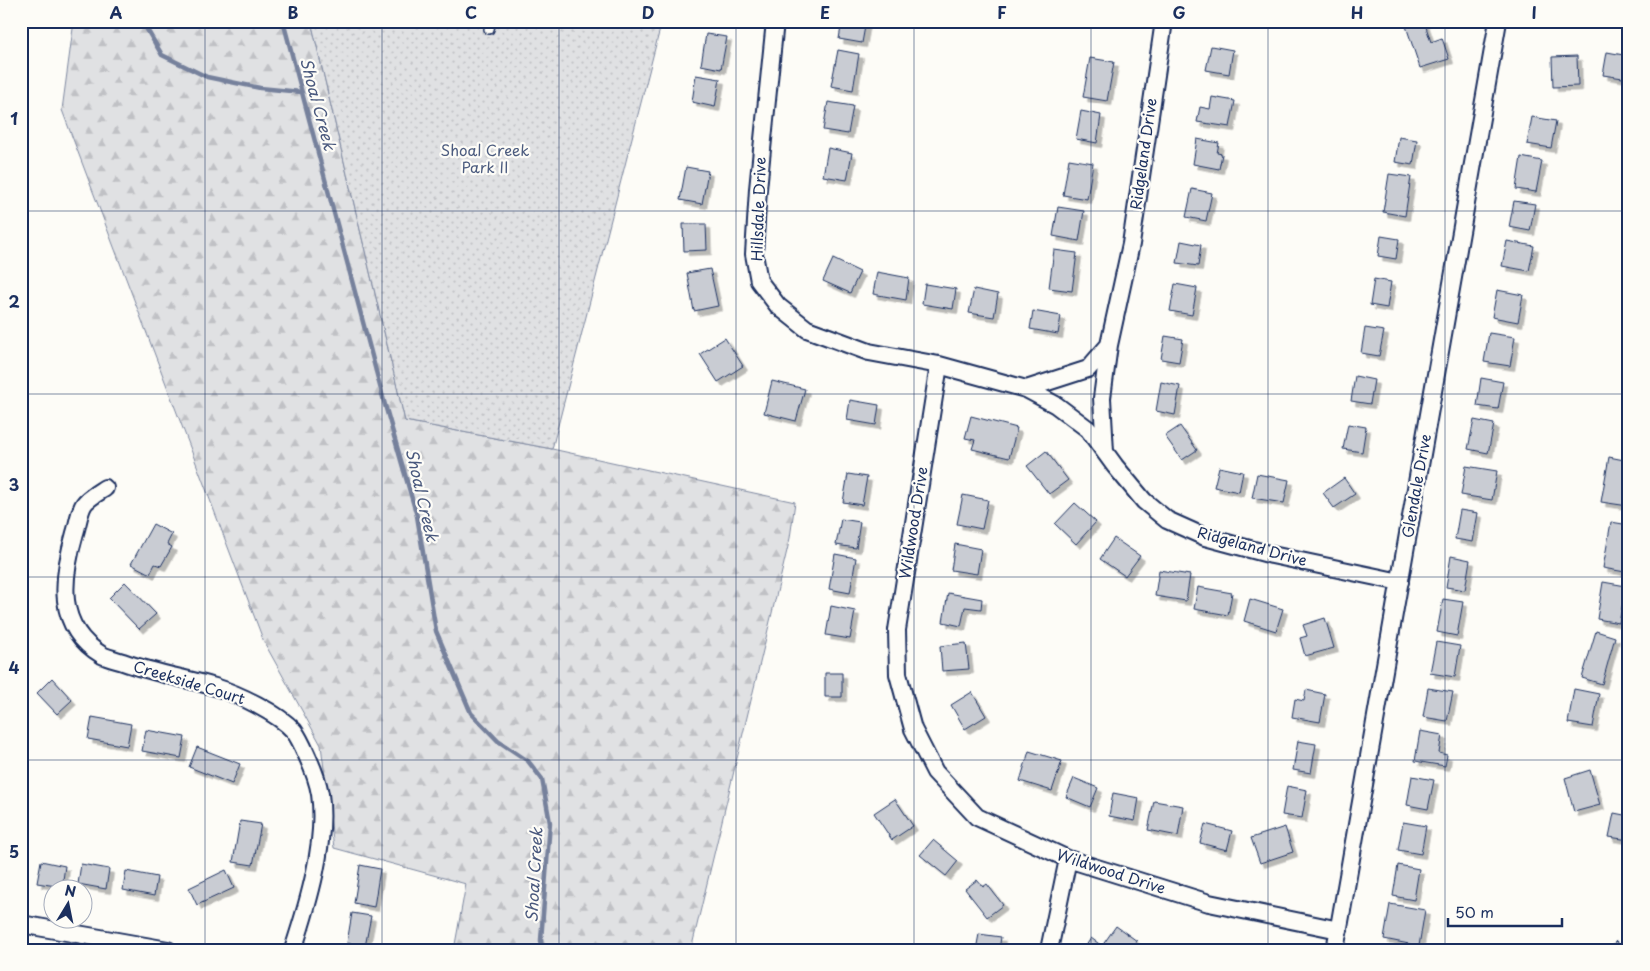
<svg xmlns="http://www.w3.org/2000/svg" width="1650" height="971" font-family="'Playpen Sans',sans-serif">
<defs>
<pattern id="forest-firs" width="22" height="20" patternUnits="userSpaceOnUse" patternTransform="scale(1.25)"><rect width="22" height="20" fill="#e0e1e3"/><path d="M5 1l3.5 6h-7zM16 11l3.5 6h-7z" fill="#c0c1c5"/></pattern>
<pattern id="park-dots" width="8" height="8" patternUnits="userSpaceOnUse" patternTransform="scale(1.25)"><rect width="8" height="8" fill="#e0e1e3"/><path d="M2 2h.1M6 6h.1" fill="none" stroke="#c0c1c5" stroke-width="1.8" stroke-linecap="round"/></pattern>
<filter id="shadow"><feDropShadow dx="4.5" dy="4.5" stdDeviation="0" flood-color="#0004"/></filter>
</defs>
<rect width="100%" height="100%" fill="#fdfcf7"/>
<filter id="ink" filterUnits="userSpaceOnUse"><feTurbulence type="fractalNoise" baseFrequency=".02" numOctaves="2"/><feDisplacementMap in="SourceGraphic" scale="10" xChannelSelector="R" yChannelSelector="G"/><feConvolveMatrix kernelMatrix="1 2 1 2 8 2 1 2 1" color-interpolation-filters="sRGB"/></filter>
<g filter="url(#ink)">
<path fill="url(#forest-firs)" stroke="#7e88a0" d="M 74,21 L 311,21 L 405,421 L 552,449 L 795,502 L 790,538 L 691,950 L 454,950 L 466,884 L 334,848 L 321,745 L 264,642 L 62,110 Z"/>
<path fill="url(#park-dots)" stroke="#7e88a0" d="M 311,21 L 662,21 L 552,449 L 405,421 Z"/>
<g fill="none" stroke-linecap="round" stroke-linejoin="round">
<path stroke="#76819c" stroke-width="4.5" d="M 142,21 L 162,55 L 207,77 L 260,88 L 301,92
M 283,21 L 385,405 L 417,516 L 436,631 L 471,713 L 498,741 L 528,761 L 542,779 L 550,823 L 541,940 L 542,950"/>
</g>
<path fill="#c9ccd3" stroke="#1b2f5e" filter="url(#shadow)" d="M 842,21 L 866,21 L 862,43 L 839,39 Z
M 1420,21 L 1424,21 L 1431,42 L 1442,38 L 1449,59 L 1420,68 L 1406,26 Z
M 706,34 L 727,37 L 721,69 L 701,65 Z
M 1211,46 L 1233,50 L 1229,74 L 1206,70 Z
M 838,50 L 859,54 L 853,90 L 831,86 Z
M 1607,52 L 1629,56 L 1629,79 L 1603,75 Z
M 1577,56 L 1578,86 L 1553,87 L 1552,57 Z
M 1090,58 L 1114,62 L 1107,101 L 1083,97 Z
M 696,75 L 720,79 L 715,107 L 692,102 Z
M 1212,97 L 1235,101 L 1230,127 L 1197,122 L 1200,107 L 1210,109 Z
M 828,102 L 853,106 L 848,134 L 823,130 Z
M 1081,111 L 1101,115 L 1097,143 L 1076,139 Z
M 1532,117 L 1556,121 L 1551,148 L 1527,144 Z
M 1399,137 L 1417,140 L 1413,165 L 1395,162 Z
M 1197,139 L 1219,143 L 1217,153 L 1222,154 L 1219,169 L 1193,164 Z
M 828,148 L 852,153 L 847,180 L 823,176 Z
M 1521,157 L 1542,161 L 1536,192 L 1516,189 Z
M 1069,159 L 1093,163 L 1087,199 L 1063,195 Z
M 686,167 L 708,171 L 702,204 L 680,200 Z
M 1389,174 L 1411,177 L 1405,216 L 1383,212 Z
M 1192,189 L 1212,193 L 1206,221 L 1186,217 Z
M 1514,201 L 1535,204 L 1530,231 L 1509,227 Z
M 1058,207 L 1084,211 L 1079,241 L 1053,236 Z
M 683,224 L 706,224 L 707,250 L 684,251 Z
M 1381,236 L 1399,239 L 1396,259 L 1378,256 Z
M 1181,241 L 1201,245 L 1198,266 L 1177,263 Z
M 1507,241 L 1534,246 L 1529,271 L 1502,266 Z
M 1054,250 L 1077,253 L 1072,291 L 1049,288 Z
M 833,259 L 860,272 L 850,293 L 823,281 Z
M 710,269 L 718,306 L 694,311 L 687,273 Z
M 877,272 L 909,278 L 906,300 L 873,294 Z
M 1374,279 L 1391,282 L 1387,308 L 1370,305 Z
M 925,284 L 956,289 L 953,309 L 922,304 Z
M 1175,284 L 1197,288 L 1192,315 L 1170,311 Z
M 974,289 L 998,294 L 994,317 L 969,313 Z
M 1497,290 L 1523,295 L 1518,322 L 1492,317 Z
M 1033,311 L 1061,316 L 1058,334 L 1030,329 Z
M 1365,328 L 1384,331 L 1379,356 L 1361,353 Z
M 1489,333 L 1515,337 L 1510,366 L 1484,362 Z
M 1165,336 L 1183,339 L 1179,362 L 1161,359 Z
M 725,338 L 743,366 L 718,382 L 700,354 Z
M 1355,376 L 1374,380 L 1370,404 L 1351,401 Z
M 1481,378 L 1503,382 L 1498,409 L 1477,406 Z
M 772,381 L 805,389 L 796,421 L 764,413 Z
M 1161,382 L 1180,386 L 1175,415 L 1156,411 Z
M 850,400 L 879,405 L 876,425 L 847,420 Z
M 971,416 L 1017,428 L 1009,458 L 972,449 L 975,440 L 965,438 Z
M 1474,420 L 1494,424 L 1488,453 L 1468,449 Z
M 1348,424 L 1366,427 L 1362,452 L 1343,449 Z
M 1180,426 L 1197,450 L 1182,460 L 1165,436 Z
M 1046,451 L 1068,480 L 1049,494 L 1027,466 Z
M 1609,457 L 1629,461 L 1628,506 L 1601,502 Z
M 1466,466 L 1497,471 L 1492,500 L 1461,495 Z
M 1219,467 L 1243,472 L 1239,492 L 1214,487 Z
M 848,474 L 867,477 L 862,505 L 843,502 Z
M 1257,474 L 1289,480 L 1284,503 L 1252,498 Z
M 1344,478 L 1355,494 L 1334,508 L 1323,493 Z
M 963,495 L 988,500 L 982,529 L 957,524 Z
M 1075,503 L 1096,522 L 1076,544 L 1055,524 Z
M 1460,510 L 1478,513 L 1473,542 L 1455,539 Z
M 841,519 L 860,522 L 856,548 L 836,545 Z
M 1611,522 L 1629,525 L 1629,550 L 1625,572 L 1603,568 Z
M 153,524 L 172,534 L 167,544 L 172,547 L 161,566 L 155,564 L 150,574 L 131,564 Z
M 1114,538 L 1140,556 L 1125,576 L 1100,559 Z
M 955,544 L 981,549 L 977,574 L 951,570 Z
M 835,554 L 856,558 L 850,593 L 829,589 Z
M 1451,556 L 1470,560 L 1465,590 L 1446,587 Z
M 1159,570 L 1190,575 L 1186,601 L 1155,596 Z
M 125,582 L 156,614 L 139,629 L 109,598 Z
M 1603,582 L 1626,586 L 1619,623 L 1597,619 Z
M 1198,587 L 1232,593 L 1228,615 L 1194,609 Z
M 948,593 L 982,599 L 981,609 L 965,607 L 961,626 L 943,622 Z
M 1250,599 L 1283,609 L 1276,631 L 1244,621 Z
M 1443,599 L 1463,602 L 1457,636 L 1437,632 Z
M 831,606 L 855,611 L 850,639 L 826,635 Z
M 1325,618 L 1334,648 L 1305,656 L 1300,638 L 1307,636 L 1303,625 Z
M 1596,631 L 1615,637 L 1602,684 L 1582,678 Z
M 1436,642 L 1460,646 L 1455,677 L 1430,673 Z
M 966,643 L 969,669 L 942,671 L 940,646 Z
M 825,673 L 842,673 L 842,697 L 825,697 Z
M 52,678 L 72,700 L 57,714 L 37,693 Z
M 1428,688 L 1453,692 L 1447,721 L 1423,717 Z
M 1574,689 L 1599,694 L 1593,727 L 1568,723 Z
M 1306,690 L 1325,694 L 1320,722 L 1292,717 L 1295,699 L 1304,701 Z
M 972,692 L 986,716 L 965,729 L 951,705 Z
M 92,717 L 131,724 L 127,746 L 88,739 Z
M 146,730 L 185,737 L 181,758 L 142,751 Z
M 1420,731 L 1442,735 L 1439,753 L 1447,755 L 1445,766 L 1415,761 Z
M 1298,741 L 1316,744 L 1311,773 L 1293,770 Z
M 197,747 L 240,764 L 232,784 L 189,767 Z
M 1029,751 L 1062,761 L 1052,791 L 1020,781 Z
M 1590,770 L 1600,805 L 1574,812 L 1565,778 Z
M 1412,776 L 1434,780 L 1428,809 L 1407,805 Z
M 1074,778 L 1098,788 L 1090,807 L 1066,797 Z
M 1287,786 L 1307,790 L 1302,818 L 1282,815 Z
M 1113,793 L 1139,798 L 1135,821 L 1109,816 Z
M 895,799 L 913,826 L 892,840 L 874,813 Z
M 1154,801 L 1183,806 L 1178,836 L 1148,830 Z
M 1614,813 L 1629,816 L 1629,840 L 1609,837 Z
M 240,821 L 261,824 L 253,865 L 233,862 Z
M 1403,822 L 1426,826 L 1421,854 L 1398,850 Z
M 1205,824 L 1232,831 L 1227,850 L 1200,843 Z
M 1285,827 L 1293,852 L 1260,863 L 1251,838 Z
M 933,840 L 958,861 L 946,876 L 920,855 Z
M 41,861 L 65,866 L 62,887 L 37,883 Z
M 81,864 L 109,869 L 106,889 L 78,884 Z
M 360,865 L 380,869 L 374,907 L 354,903 Z
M 1398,865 L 1419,869 L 1414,900 L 1393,896 Z
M 226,870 L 234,888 L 197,905 L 189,888 Z
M 126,871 L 157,877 L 154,896 L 123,890 Z
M 977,880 L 983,887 L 987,884 L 1003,905 L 987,917 L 965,889 Z
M 1390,904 L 1425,910 L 1419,946 L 1384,939 Z
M 352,913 L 371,916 L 365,947 L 347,943 Z
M 1116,926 L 1137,941 L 1131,950 L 1084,949 L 1091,938 L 1102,946 Z
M 979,934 L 1001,937 L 999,950 L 976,950 Z
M 1616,941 L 1626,950 L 1608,950 Z"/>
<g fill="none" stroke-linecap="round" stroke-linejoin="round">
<g stroke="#1b2f5e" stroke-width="12">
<path id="service" d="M 489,29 L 491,21"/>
</g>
<g stroke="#1b2f5e" stroke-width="20">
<path id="minor" d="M 775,21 L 758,189 L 754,254 L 759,281 L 778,306 L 807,329 L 869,352 L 939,365 L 1026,389 L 1056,405 L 1088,429 L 1115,466 L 1144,501 L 1167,520 L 1205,537 L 1272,555 L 1400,582
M 939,365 L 897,630 L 898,674 L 913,729 L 935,772 L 977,817 L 1068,859 L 1209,903 L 1339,930
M 1026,389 L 1088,369 L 1109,345 L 1131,244 L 1164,21
M 1105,452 L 1102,398 L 1109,345
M 105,488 C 99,492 88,498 84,504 C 79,512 78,524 75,533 C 62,578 55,627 102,655 C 108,658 117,660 123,662 C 154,673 184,678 215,687 C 238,694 278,713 294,731 C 300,739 304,749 308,758 C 313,769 318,782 320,794 C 327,842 308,904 293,950
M 21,924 L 168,950
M 1049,950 L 1068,859
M 1335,950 L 1498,21"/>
</g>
<use href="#service" stroke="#fdfcf7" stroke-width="9"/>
<use href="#minor" stroke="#fdfcf7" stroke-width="16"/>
</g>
</g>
<path fill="none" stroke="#1b2f5e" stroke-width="1" stroke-opacity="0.55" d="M 205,21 L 205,950M 382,21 L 382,950M 559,21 L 559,950M 736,21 L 736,950M 914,21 L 914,950M 1091,21 L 1091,950M 1268,21 L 1268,950M 1445,21 L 1445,950M 21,211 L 1629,211M 21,394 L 1629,394M 21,577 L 1629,577M 21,760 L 1629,760"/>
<g text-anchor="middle" stroke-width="4.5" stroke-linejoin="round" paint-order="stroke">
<g font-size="15" fill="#4c5c7f" stroke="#fdfcf7">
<text x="485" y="156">Shoal Creek<tspan x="485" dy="17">Park II</tspan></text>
</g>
<g font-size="15" fill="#1b2f5e" stroke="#fdfcf7">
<text transform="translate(1144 154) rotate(-82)" y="5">Ridgeland Drive</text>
<text transform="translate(759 209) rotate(-88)" y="5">Hillsdale Drive</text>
<text transform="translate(1417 486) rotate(-80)" y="5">Glendale Drive</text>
<text transform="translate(914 523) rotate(-81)" y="5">Wildwood Drive</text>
<text transform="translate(1252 547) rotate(15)" y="5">Ridgeland Drive</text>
<text transform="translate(189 683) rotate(17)" y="5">Creekside Court</text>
<text transform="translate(1111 872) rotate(18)" y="5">Wildwood Drive</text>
</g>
<g font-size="16" font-style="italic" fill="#49587d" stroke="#fdfcf7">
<text transform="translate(318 104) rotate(75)" y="6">Shoal Creek</text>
<text transform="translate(422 495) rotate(77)" y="6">Shoal Creek</text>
<text transform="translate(534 875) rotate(-87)" y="6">Shoal Creek</text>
</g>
</g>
<rect width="1650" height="971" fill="none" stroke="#fdfcf7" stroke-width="55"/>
<g transform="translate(68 904) rotate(10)"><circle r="24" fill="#fdfcf7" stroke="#a3aaba"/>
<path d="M0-4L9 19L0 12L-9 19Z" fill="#1b2f5e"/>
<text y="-8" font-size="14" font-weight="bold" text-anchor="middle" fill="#1b2f5e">N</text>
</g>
<path d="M1448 918v8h114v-8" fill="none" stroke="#1b2f5e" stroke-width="2.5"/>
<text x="1455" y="918" font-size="15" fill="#1b2f5e" stroke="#fdfcf7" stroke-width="4" paint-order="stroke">50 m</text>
<rect x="28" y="28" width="1594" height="916" fill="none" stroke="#1b2f5e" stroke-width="2"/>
<g font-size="16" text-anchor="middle" font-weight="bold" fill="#1b2f5e">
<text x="116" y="19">A</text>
<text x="293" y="19">B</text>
<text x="471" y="19">C</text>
<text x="648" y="19">D</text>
<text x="825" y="19">E</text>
<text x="1002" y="19">F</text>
<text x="1179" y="19">G</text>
<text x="1357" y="19">H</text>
<text x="1534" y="19">I</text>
<text x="14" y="125">1</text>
<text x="14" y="308">2</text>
<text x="14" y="491">3</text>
<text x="14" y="674">4</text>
<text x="14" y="858">5</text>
</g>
</svg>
